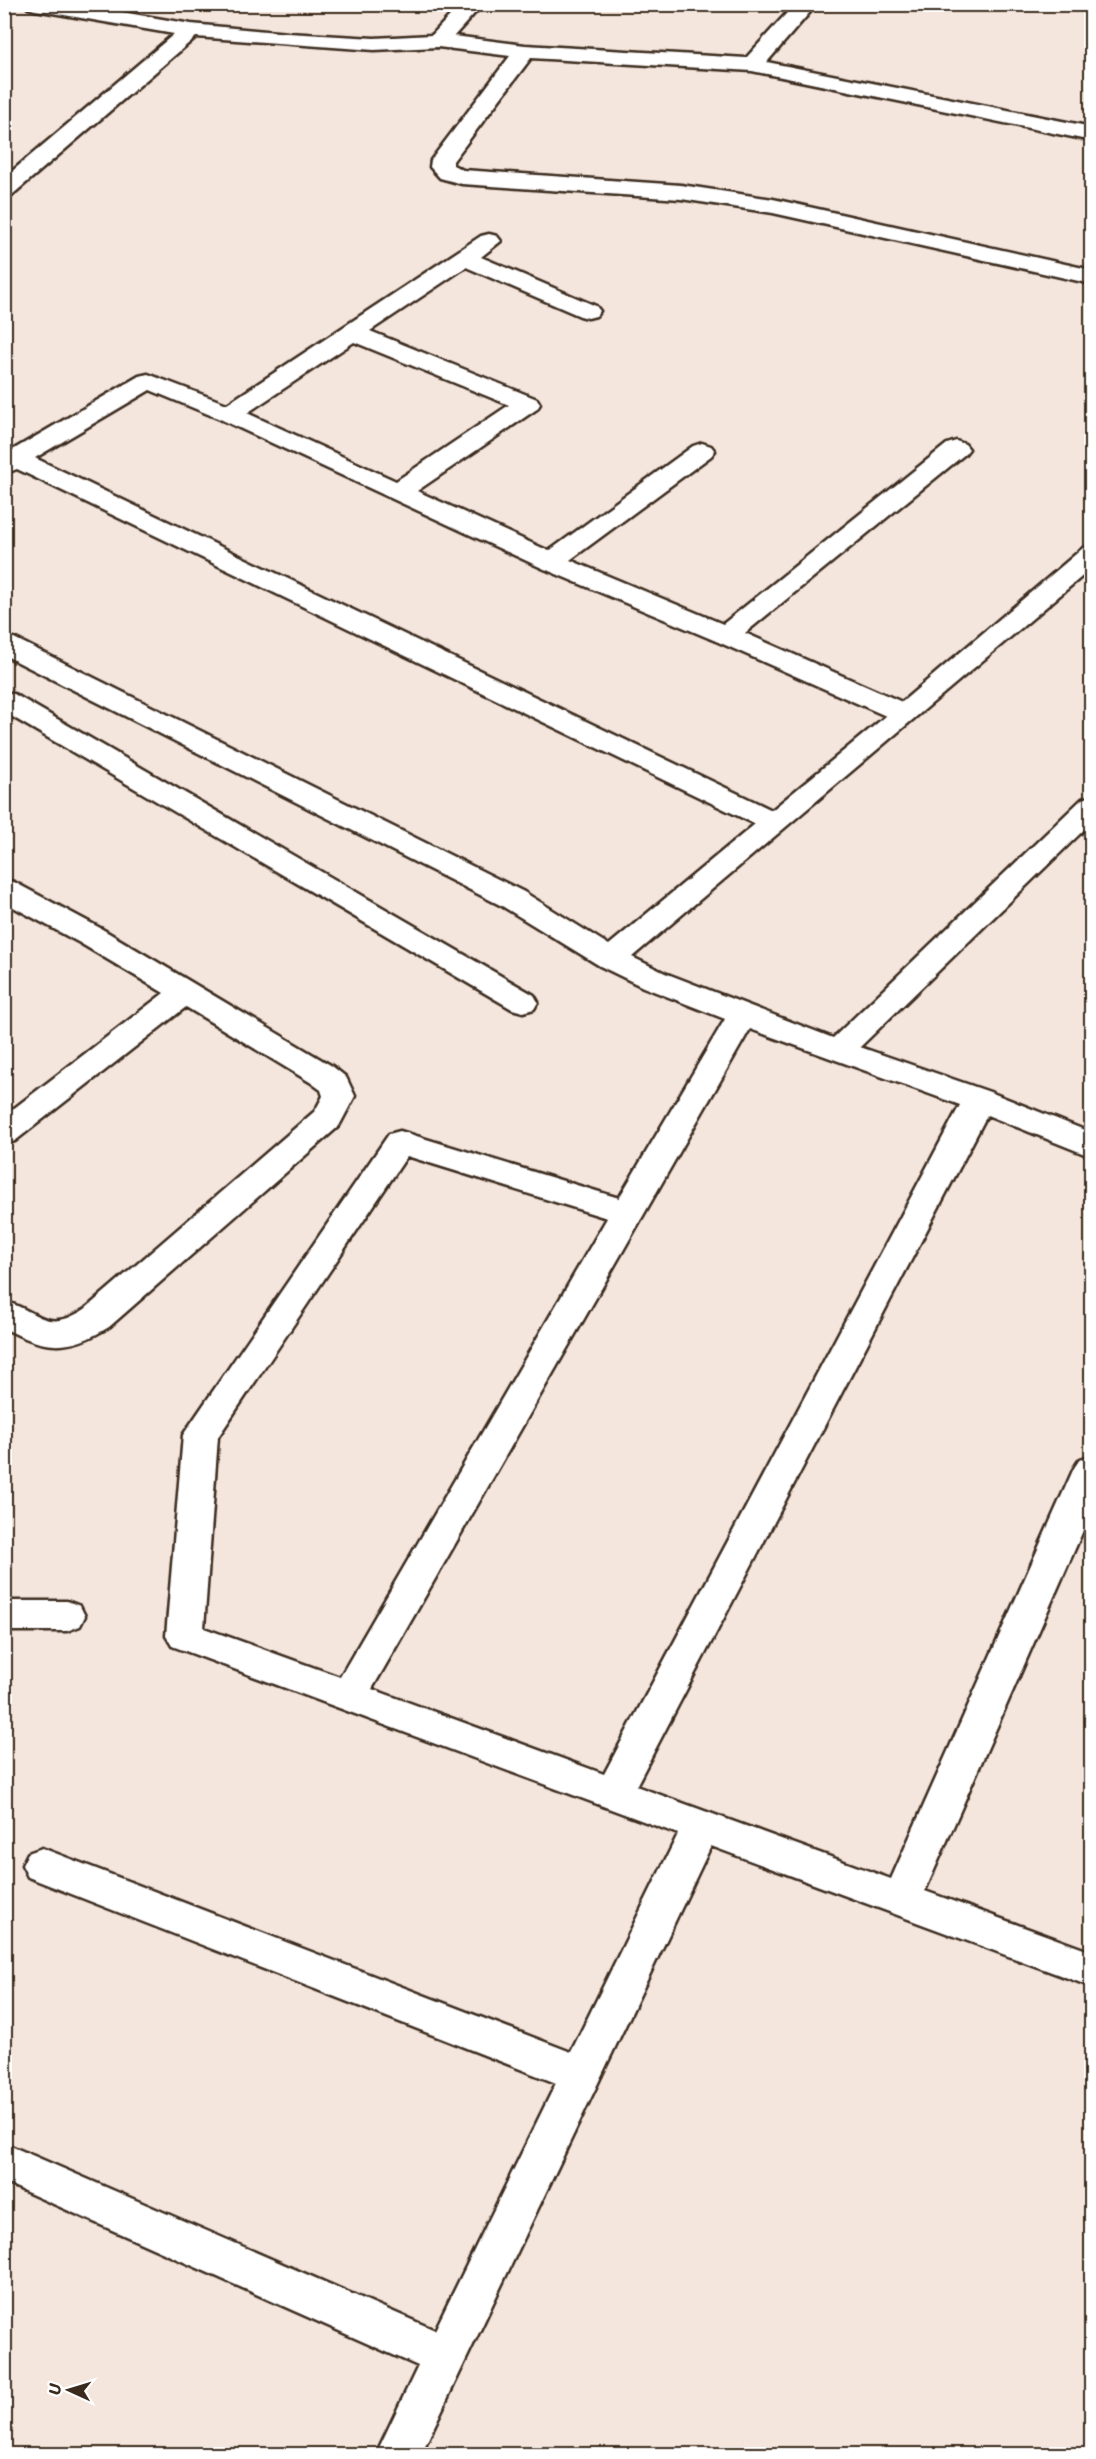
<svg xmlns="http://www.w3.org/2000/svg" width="1096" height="2459" font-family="Sriracha,sans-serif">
<rect width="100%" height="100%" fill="#f4e6dd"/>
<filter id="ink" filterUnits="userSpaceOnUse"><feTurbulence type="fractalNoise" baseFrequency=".0167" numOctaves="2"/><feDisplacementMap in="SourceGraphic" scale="12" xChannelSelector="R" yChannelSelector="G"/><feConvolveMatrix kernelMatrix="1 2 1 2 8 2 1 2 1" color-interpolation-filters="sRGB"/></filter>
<g filter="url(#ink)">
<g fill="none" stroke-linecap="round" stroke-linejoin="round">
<g stroke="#3b2a1e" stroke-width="5">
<path id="minor" d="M 25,4 L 76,4 L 191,24 L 288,33 L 374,38 L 432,35 L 461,4 L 483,4 L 454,36 L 525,45 L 746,58 L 795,4 L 817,4 L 767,62 L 1092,127 L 1092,141 L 752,71 L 531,58 L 453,161 L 453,165 L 463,170 L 681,185 L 773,199 L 1092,270 L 1092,284 L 773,213 L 681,199 L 462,184 L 440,178 L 430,167 L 431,160 L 510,56 L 438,47 L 374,50 L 196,37 L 12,195 L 4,197 L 4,178 L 174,34 L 35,10 L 28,8 Z
M 489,234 L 497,236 L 501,241 L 481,257 L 596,306 L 600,311 L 596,316 L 588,318 L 580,316 L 466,267 L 370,331 L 537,399 L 540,404 L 537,409 L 417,491 L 549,551 L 693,446 L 702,443 L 711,446 L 715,451 L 711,456 L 570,560 L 723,624 L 947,444 L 956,441 L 965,444 L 969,449 L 965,454 L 745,633 L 902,702 L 1083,548 L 1092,546 L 1092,568 L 632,957 L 665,973 L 833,1038 L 1082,799 L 1092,796 L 1092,822 L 860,1047 L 990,1092 L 1092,1133 L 1092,1157 L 987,1115 L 636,1786 L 891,1879 L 1074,1468 L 1080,1459 L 1092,1455 L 1092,1510 L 925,1891 L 1092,1952 L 1092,1987 L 711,1846 L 421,2454 L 376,2454 L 418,2366 L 4,2182 L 4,2143 L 435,2330 L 556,2083 L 28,1877 L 22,1865 L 28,1853 L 42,1848 L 571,2052 L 678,1834 L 172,1646 L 166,1636 L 183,1435 L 389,1134 L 400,1131 L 619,1198 L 725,1019 L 643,987 L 600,966 L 502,906 L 4,655 L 4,636 L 14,638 L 524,892 L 609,945 L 755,824 L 17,469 L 4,474 L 4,455 L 139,376 L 148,374 L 227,404 L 481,236 ZM 354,342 L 509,405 L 396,481 L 247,413 ZM 150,390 L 220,419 L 542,568 L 716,641 L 886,716 L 772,810 L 35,458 ZM 750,1029 L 960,1105 L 604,1774 L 372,1689 ZM 407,1156 L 607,1218 L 340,1677 L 204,1628 L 218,1437 Z
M 4,692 L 14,694 L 534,995 L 538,1002 L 534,1009 L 523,1012 L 512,1009 L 4,712 Z
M 4,880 L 14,882 L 102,929 L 332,1066 L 346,1077 L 355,1096 L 339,1126 L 109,1327 C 69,1352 45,1350 4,1328 L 4,1301 C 41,1312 46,1334 85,1309 L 315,1111 L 323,1096 L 321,1090 L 310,1082 L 186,1007 L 15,1141 L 4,1144 L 4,1116 L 164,993 L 80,943 L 4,902 Z
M 4,1601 L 67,1601 L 80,1606 L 85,1616 L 80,1626 L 67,1631 L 4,1631 Z"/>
</g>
<use href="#minor" fill="#fff" fill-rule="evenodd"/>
</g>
</g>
<rect width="1096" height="2459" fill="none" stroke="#fff" stroke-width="24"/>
<rect x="12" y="12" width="1072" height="2435" fill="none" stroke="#3b2a1e" stroke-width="2" filter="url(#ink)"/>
<g transform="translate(69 2390) rotate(274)" stroke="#ffffff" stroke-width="4.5" paint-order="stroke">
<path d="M0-4.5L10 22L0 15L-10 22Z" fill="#3b2a1e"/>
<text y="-9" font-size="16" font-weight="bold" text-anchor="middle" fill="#3b2a1e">U</text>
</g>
</svg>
